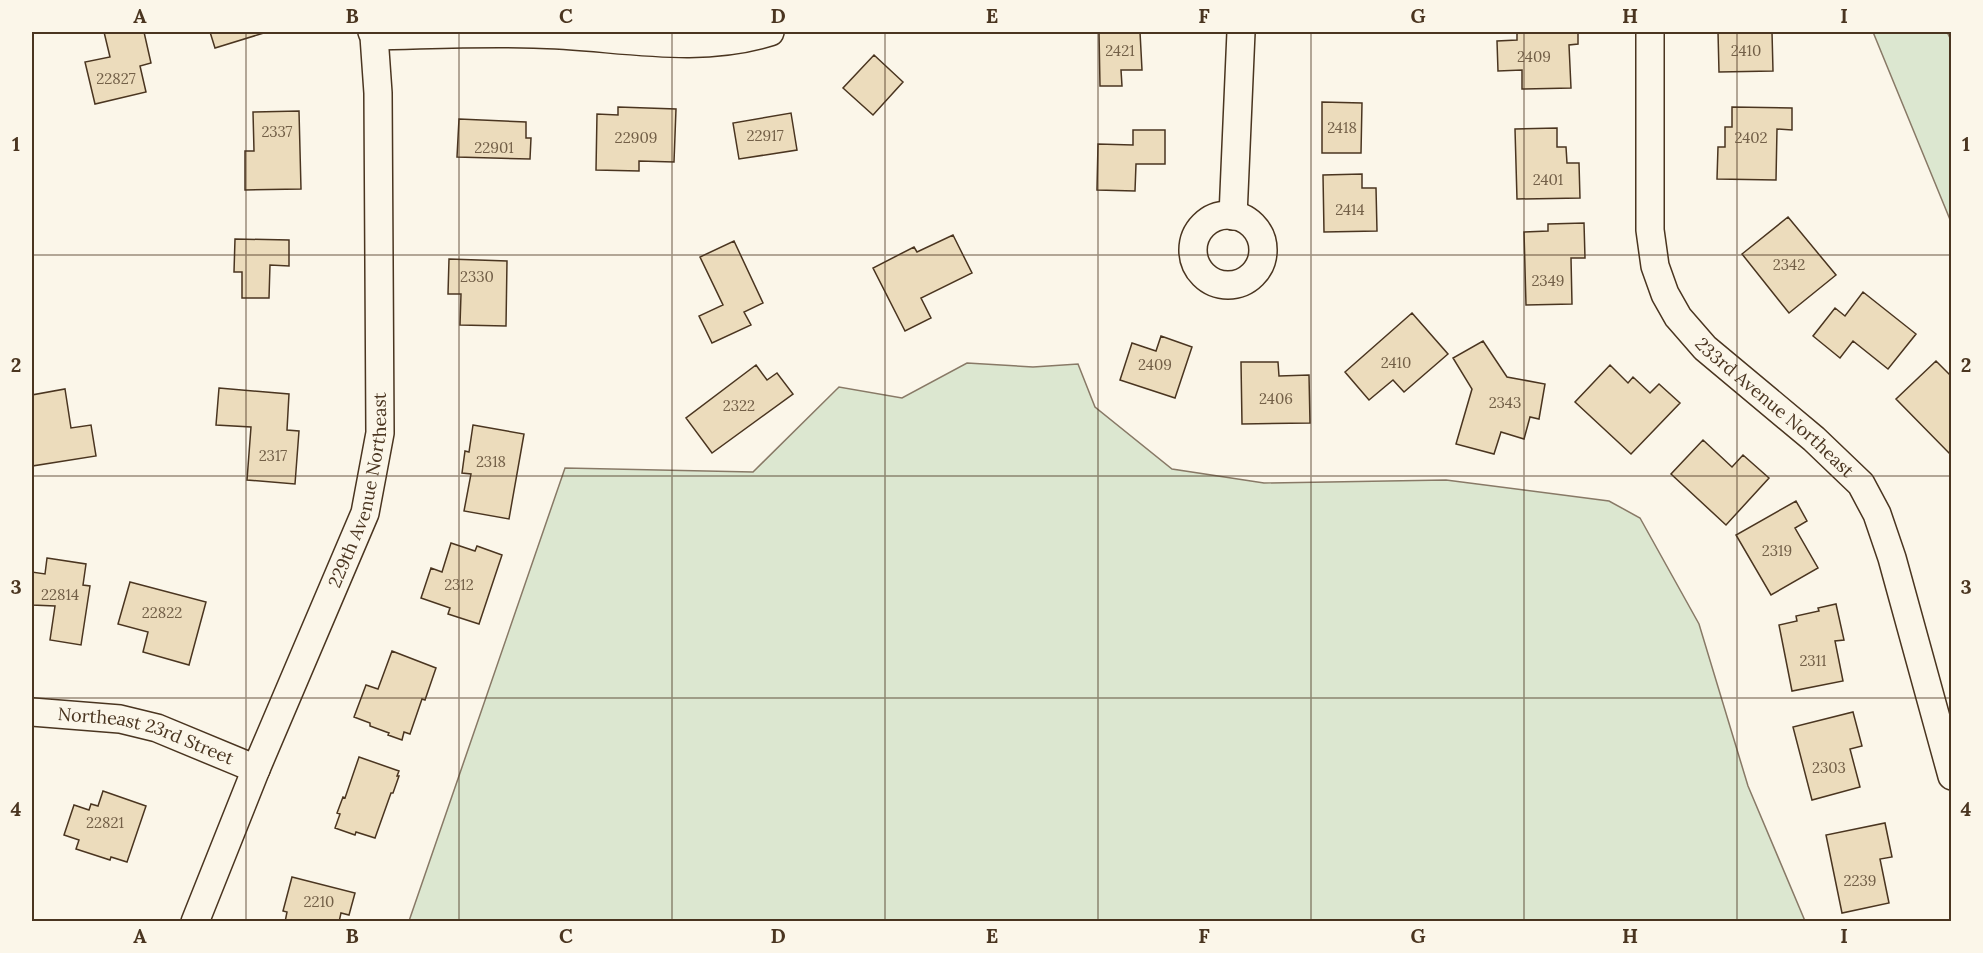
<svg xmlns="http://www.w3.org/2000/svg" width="1983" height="953" font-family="Lora,serif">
<rect width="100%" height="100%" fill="#fbf6e9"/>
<path fill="#dce7d0" stroke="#887966" stroke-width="1.5" d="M 1873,32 L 1947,32 L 1952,42 L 1951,222 Z
M 967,363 L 1033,367 L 1078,364 L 1095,407 L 1172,469 L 1264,483 L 1446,480 L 1609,501 L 1640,518 L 1699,624 L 1748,786 L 1805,921 L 409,921 L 565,468 L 753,472 L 839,387 L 902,398 Z"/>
<path fill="#ecdcbc" stroke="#4a3520" stroke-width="1.5" d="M 104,32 L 144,32 L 151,63 L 140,66 L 146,92 L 95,104 L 85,62 L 110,57 Z
M 210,32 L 267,32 L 215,48 Z
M 1099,32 L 1140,32 L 1142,70 L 1121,70 L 1122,86 L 1100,86 Z
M 1517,32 L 1578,32 L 1578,44 L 1569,45 L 1571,88 L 1522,89 L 1522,70 L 1498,71 L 1497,41 L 1517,40 Z
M 1718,32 L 1772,32 L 1773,71 L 1719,72 Z
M 874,55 L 903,82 L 873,115 L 843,88 Z
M 1322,102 L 1362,103 L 1361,153 L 1322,153 Z
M 618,107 L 676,109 L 674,162 L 639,161 L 639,171 L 596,170 L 597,114 L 618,115 Z
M 1732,107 L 1792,108 L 1792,130 L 1777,129 L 1776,180 L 1717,179 L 1718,147 L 1725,147 L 1725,127 L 1732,127 Z
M 299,111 L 301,189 L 245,190 L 245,151 L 254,151 L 253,112 Z
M 791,113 L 797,150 L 739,159 L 733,123 Z
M 459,119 L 526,122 L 526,138 L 531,138 L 530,159 L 457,157 Z
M 1557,128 L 1557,147 L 1566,147 L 1567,163 L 1579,163 L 1580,198 L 1517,199 L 1515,129 Z
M 1133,130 L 1165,130 L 1165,164 L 1136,164 L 1135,191 L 1097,190 L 1098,144 L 1133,145 Z
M 1362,174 L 1362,188 L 1376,188 L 1377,231 L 1324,232 L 1323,175 Z
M 1788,217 L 1836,275 L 1789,313 L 1742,254 Z
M 1584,223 L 1585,258 L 1571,258 L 1572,304 L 1526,305 L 1524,232 L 1548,231 L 1548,224 Z
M 953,235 L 972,273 L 921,298 L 931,318 L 905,331 L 873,268 L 914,247 L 917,252 Z
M 235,239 L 289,240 L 289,266 L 270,265 L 269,298 L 242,298 L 242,272 L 234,272 Z
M 734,241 L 763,303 L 744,312 L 751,325 L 712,343 L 699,316 L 723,305 L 700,257 Z
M 449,259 L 507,261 L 506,326 L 460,325 L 461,294 L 448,294 Z
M 1863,292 L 1916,334 L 1888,369 L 1853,341 L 1840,358 L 1813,336 L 1835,308 L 1845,316 Z
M 1412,313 L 1448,354 L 1404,392 L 1393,380 L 1369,400 L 1345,372 Z
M 1161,336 L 1192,347 L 1175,398 L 1120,380 L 1132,343 L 1156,351 Z
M 1483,341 L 1507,377 L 1545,384 L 1539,419 L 1530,417 L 1524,439 L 1501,432 L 1494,454 L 1456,444 L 1472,389 L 1453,358 Z
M 1936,361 L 1952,377 L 1952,450 L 1949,453 L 1896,399 Z
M 1241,362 L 1278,362 L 1279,376 L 1309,375 L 1310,423 L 1242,424 Z
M 756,365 L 767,380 L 777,373 L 793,394 L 712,453 L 686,418 Z
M 1610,365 L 1628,383 L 1633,377 L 1650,393 L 1659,384 L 1680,403 L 1631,454 L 1575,402 Z
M 219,388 L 289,394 L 287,430 L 299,431 L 295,484 L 247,480 L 251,427 L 216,425 Z
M 65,389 L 71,428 L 91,425 L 96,456 L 32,466 L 32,395 Z
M 473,425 L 524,434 L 509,519 L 464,511 L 471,474 L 462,473 L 465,451 L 469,452 Z
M 1703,440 L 1732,467 L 1743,455 L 1769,478 L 1726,525 L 1671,474 Z
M 1796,501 L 1807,521 L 1795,528 L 1818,568 L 1771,595 L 1736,535 Z
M 451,543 L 475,551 L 477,546 L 502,555 L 479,624 L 448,614 L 450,608 L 421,598 L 431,568 L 442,572 Z
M 47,558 L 86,564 L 83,585 L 90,586 L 81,645 L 50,640 L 55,606 L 32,605 L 32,572 L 45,574 Z
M 130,582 L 206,602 L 189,665 L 143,652 L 148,632 L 118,624 Z
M 1836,604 L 1844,640 L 1835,641 L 1843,681 L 1792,691 L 1779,625 L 1797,621 L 1796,616 L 1819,611 L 1818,608 Z
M 392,651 L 436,668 L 425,700 L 422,699 L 410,734 L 404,732 L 402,740 L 388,735 L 389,733 L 370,726 L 370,723 L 354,717 L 366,685 L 378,689 Z
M 1853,712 L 1862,746 L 1850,749 L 1860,787 L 1812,800 L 1793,727 Z
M 359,757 L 399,771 L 397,776 L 399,776 L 393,793 L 391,793 L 375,838 L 356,832 L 355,835 L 335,828 L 340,814 L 337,813 L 343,797 L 345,798 Z
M 103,791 L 146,806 L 127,862 L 111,857 L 110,860 L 76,849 L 79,840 L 64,835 L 74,805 L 89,810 L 91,804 L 98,806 Z
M 1885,823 L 1892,857 L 1880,859 L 1889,903 L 1842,913 L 1826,835 Z
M 292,877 L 355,893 L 349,915 L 341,913 L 339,922 L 285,922 L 287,912 L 283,911 Z"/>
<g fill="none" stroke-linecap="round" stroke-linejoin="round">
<g stroke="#4a3520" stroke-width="30">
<g id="minor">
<path id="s1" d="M 1650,32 L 1650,230 L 1655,266 L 1665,294 L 1678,317 L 1705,348 L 1814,439 L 1861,484 L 1877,514 L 1892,558 L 1952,776"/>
<path d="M 374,36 C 427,35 481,32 534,34 C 612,35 694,56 770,32"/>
<circle cx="1228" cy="250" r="35"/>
<path d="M 1233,216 L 1241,32"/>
<path id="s2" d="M 32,712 L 120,719 L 157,728 L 256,769"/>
<path id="s3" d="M 195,922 L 256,769 L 365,513 L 380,433 L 378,93 L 374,36 L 372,32"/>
</g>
</g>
<use href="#minor" stroke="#fbf6e9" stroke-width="27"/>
</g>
<path fill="none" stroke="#4a3520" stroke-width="1.5" stroke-opacity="0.55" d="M 246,32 L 246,922M 459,32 L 459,922M 672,32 L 672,922M 885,32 L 885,922M 1098,32 L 1098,922M 1311,32 L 1311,922M 1524,32 L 1524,922M 1737,32 L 1737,922M 32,255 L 1952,255M 32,476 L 1952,476M 32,698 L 1952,698"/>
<g text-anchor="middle" stroke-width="4.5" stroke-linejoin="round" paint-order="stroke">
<g font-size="15" fill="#725f47">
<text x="1120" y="56">2421</text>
<text x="1746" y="56">2410</text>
<text x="1534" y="62">2409</text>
<text x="116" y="84">22827</text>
<text x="1342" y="133">2418</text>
<text x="277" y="137">2337</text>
<text x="765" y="141">22917</text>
<text x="636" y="143">22909</text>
<text x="1751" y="143">2402</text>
<text x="494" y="153">22901</text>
<text x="1548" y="185">2401</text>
<text x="1350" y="215">2414</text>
<text x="1789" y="270">2342</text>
<text x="477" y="282">2330</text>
<text x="1548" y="286">2349</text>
<text x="1396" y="368">2410</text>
<text x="1155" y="370">2409</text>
<text x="1276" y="404">2406</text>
<text x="1505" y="408">2343</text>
<text x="739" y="411">2322</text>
<text x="273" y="461">2317</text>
<text x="491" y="467">2318</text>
<text x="1777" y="556">2319</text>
<text x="459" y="590">2312</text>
<text x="60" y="600">22814</text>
<text x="162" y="618">22822</text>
<text x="1813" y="666">2311</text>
<text x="1829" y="773">2303</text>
<text x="105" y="828">22821</text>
<text x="1860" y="886">2239</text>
<text x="319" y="907">2210</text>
</g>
<g font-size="18" fill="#4a3520" stroke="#fbf6e9">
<text dy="6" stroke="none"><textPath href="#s1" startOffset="423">233rd Avenue Northeast</textPath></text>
<text dy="6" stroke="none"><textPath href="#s3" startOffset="464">229th Avenue Northeast</textPath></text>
<text dy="6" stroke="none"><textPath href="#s2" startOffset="117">Northeast 23rd Street</textPath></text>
</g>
</g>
<rect width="1983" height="953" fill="none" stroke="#fbf6e9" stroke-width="66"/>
<rect x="33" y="33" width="1917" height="887" fill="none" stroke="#4a3520" stroke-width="2"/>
<g font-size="20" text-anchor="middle" font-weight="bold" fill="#4a3520">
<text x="140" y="23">A</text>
<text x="352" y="23">B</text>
<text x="566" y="23">C</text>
<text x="778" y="23">D</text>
<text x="992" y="23">E</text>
<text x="1204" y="23">F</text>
<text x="1418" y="23">G</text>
<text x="1630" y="23">H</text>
<text x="1844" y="23">I</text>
<text x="16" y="151">1</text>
<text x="1966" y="151">1</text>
<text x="16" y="372">2</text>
<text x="1966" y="372">2</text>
<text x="16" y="594">3</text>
<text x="1966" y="594">3</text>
<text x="16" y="816">4</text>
<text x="1966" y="816">4</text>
<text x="140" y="943">A</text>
<text x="352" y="943">B</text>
<text x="566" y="943">C</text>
<text x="778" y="943">D</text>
<text x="992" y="943">E</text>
<text x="1204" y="943">F</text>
<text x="1418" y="943">G</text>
<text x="1630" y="943">H</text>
<text x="1844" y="943">I</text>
</g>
</svg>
